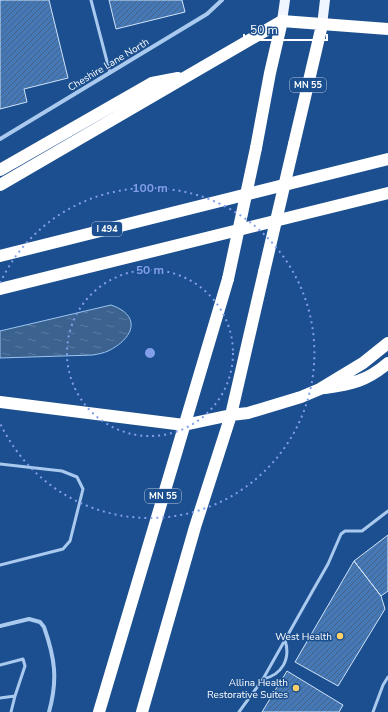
<svg xmlns="http://www.w3.org/2000/svg" width="388" height="712" font-family="'Nunito Sans',sans-serif">
<defs>
<pattern id="water-ripples" width="26" height="14" patternUnits="userSpaceOnUse"><rect width="26" height="14" fill="#3c6290"/><path d="M2 4q2-2 4 0t4 0M15 11q2-2 4 0t4 0" fill="none" stroke="#597aa1"/></pattern>
<pattern id="building-hatch" width="6" height="6" patternUnits="userSpaceOnUse"><rect width="6" height="6" fill="#4478b7"/><path d="M-1 1l2-2M0 6l6-6M5 7l2-2" fill="none" stroke="#486282"/></pattern>
</defs>
<rect width="100%" height="100%" fill="#1b4f8f"/>
<path fill="url(#water-ripples)" stroke="#9cc4f0" d="M 111,305 C 143,316 133,339 108,351 C 104,353 98,354 93,355 L 0,358 L 0,331 Z"/>
<path fill="url(#building-hatch)" stroke="#cfe3fa" d="M 0,0 L 49,0 L 68,78 L 24,89 L 27,102 L 0,109 Z
M 109,0 L 182,0 L 185,12 L 116,29 Z
M 388,535 L 388,591 L 381,596 L 354,561 Z
M 354,561 L 381,596 L 385,609 L 338,686 L 295,662 Z
M 287,671 L 343,705 L 339,712 L 262,712 Z"/>
<g fill="none" stroke-linecap="round" stroke-linejoin="round">
<path stroke="#a9c9ee" stroke-width="3" d="M 91,0 L 110,73
M 0,464 L 62,471 L 77,477 L 83,489 L 70,541 L 63,549 L 0,565
M 0,665 L 23,659 L 25,666 L 15,696 L 0,698
M 263,679 C 282,675 291,659 285,640
M 11,712 L 15,696
M 239,712 L 263,679 L 312,592 L 328,564 L 341,534 L 345,531 L 362,531 L 388,511
M 373,712 L 383,685 L 388,677"/>
<path stroke="#a9c9ee" stroke-width="4" d="M 0,139 L 207,14 L 222,0
M 0,626 L 29,619 L 40,622 L 44,627 C 55,658 58,680 49,712"/>
<path stroke="#f0f6ff" stroke-width="10" d="M 282,21 L 285,0
M 322,25 L 325,0"/>
<path stroke="#fff" stroke-width="12" d="M 294,144 L 322,25
M 256,148 L 270,73 L 282,21
M 0,170 L 152,83 L 178,78
M 0,185 L 282,21 L 388,29
M 0,256 L 388,159
M 0,289 L 388,193
M 325,388 C 352,384 367,381 388,363
M 0,402 L 184,425 L 231,415 L 248,413 L 301,397 L 320,389 L 363,363 L 388,343
M 99,712 L 228,279
M 142,712 L 195,527 L 231,415 L 264,272"/>
<path stroke="#fff" stroke-width="12" d="M 264,272 L 294,144
M 228,279 L 256,148"/>
</g>
<g fill="none" stroke="#839eea" stroke-width="2" stroke-dasharray="2 4">
<circle cx="150" cy="353" r="83"/>
<path d="M0 283A165 165 0 1 1 0 423"/>
</g>
<g fill="#ffd166" stroke="#1b4f8f" stroke-width="1.5">
<circle cx="340" cy="636" r="4"/>
<circle cx="296" cy="688" r="4"/>
</g>
<g text-anchor="middle" stroke-width="3" stroke-linejoin="round" paint-order="stroke">
<g fill="#1b4f8f" stroke="#bbcadd" stroke-width="1">
<rect x="290" y="78" width="36" height="14" rx="3"/>
<rect x="92" y="222" width="30" height="14" rx="3"/>
<rect x="145" y="489" width="36" height="14" rx="3"/>
</g>
<g font-size="9" font-weight="bold" fill="#fff">
<text x="308" y="88">MN 55</text>
<text x="107" y="232">I 494</text>
<text x="163" y="499">MN 55</text>
</g>
<g font-size="10" fill="#fff" stroke="#1b4f8f">
<text transform="translate(108 64) rotate(-31)" y="4">Cheshire Lane North</text>
</g>
<g font-size="10" fill="#fff" stroke="#1b4f8f" text-anchor="end">
<text x="332" y="640">West Health</text>
<text x="288" y="686">Allina Health<tspan x="288" dy="12">Restorative Suites</tspan></text>
</g>
</g>
<circle cx="150" cy="353" r="6" fill="#839eea" stroke="#1b4f8f" stroke-width="2"/>
<g font-size="12" text-anchor="middle" font-weight="bold" fill="#839eea" stroke="#1b4f8f" stroke-width="3" stroke-linejoin="round" paint-order="stroke">
<text x="150" y="192">100 m</text>
<text x="150" y="274">50 m</text>
</g>
<path d="M244 34v6h83v-6" fill="none" stroke="#ffffff" stroke-width="2"/>
<text x="250" y="34" font-size="12" fill="#ffffff" stroke="#1b4f8f" stroke-width="3" paint-order="stroke">50 m</text>
</svg>
